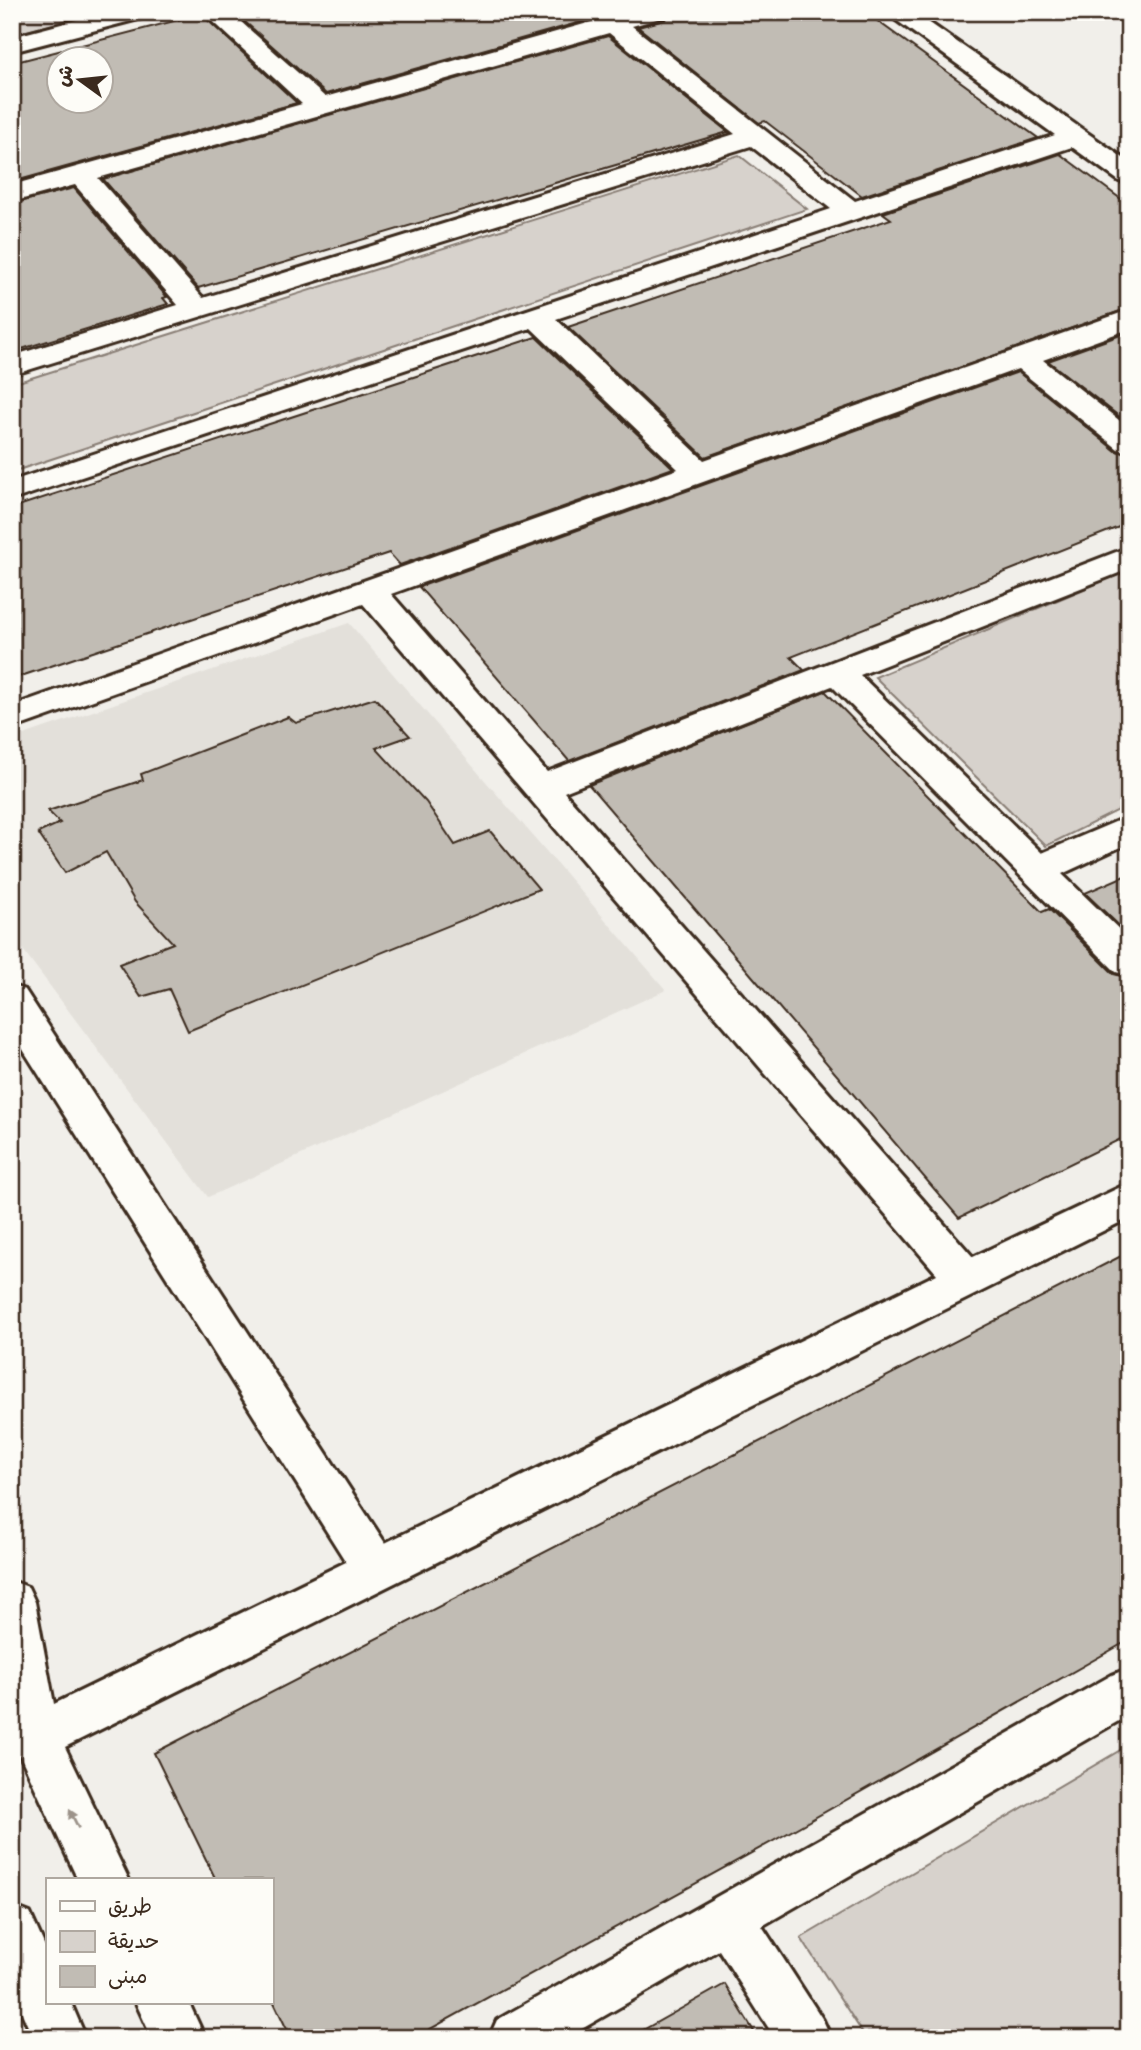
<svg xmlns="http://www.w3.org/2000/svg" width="1141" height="2050" font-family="'Comic Neue','Playpen Sans Arabic',sans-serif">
<rect width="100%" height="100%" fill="#f1efea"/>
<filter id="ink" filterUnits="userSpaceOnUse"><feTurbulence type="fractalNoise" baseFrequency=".0143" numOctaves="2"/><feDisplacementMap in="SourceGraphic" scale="14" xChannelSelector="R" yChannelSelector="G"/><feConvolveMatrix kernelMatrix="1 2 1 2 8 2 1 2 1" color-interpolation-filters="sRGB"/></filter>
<g filter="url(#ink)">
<path fill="#e3e0da" d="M 349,623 L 666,990 L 208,1197 L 12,935 L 12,739 Z"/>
<path fill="#d7d2cc" stroke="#897e75" stroke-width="2" d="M 12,12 L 101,12 L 12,35 Z
M 739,155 L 807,209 L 12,472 L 12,384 Z
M 1129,570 L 1129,805 L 1046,846 L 875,677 Z
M 1129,1745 L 1129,2028 L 1114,2038 L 866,2038 L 801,1938 Z"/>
<path fill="#c1bcb4" stroke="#3b2a1e" stroke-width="2" fill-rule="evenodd" d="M 234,12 L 616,12 L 326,94 Z
M 669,12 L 865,12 L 1038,138 L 862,196 L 765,121 L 759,123 L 638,27 L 665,20 Z
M 201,14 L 297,103 L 12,182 L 12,63 ZM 60,60 L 102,60 L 102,102 L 60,102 Z
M 608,36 L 728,132 L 198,288 L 103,179 Z
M 1060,154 L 1129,205 L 1129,308 L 705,457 L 568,327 L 891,219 L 883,213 Z
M 74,188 L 167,297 L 163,298 L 168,304 L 12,352 L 12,204 Z
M 1129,332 L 1129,424 L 1048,361 Z
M 536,337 L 673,468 L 400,565 L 389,553 L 12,679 L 12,508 Z
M 1018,372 L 1116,451 L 1129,454 L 1129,523 L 791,657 L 804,670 L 569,761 L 419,587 Z
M 825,691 L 1042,912 L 1049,909 L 1114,974 L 1129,978 L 1129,1135 L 959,1218 L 589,785 Z
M 375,698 L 410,736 L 376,748 L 426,802 L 455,845 L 490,831 L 539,889 L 188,1031 L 169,989 L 141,997 L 119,964 L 173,943 L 135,902 L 106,852 L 65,873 L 38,833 L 60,823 L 48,811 L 143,780 L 141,774 L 288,717 L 296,723 Z
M 1129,874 L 1129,935 L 1085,893 Z
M 1129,1252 L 1129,1640 L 786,1834 L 414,2038 L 291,2038 L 271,1996 L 271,1880 L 216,1880 L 154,1753 Z
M 725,1984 L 758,2038 L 629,2038 Z"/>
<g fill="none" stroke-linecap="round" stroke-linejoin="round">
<g stroke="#3b2a1e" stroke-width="6">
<path id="minor" d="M 107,12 L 149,12 L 146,17 L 12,52 L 12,37 Z
M 203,12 L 230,12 L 325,97 L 627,12 L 667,12 L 664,17 L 632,26 L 855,201 L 1055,135 L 885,12 L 914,12 L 1129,162 L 1129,183 L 1119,181 L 1072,147 L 556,319 L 704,460 L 1129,310 L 1129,329 L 1043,360 L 1129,428 L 1129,452 L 1118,449 L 1018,369 L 391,594 L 547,772 L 1129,547 L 1129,569 L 860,675 L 1042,853 L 1129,816 L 1129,843 L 1062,874 L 1129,939 L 1129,976 L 1116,972 L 832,686 L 564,792 L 973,1257 L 1129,1183 L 1129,1218 L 65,1747 L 129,1880 L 78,1880 L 12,1738 L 12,1581 L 28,1587 L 35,1602 L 54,1704 L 346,1562 L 12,1032 L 12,986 L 25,990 L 385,1543 L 937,1274 L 363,604 L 12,729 L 12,706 L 678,469 L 531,328 L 12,500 L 12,481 L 831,209 L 751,146 L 12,375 L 12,356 L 178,305 L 75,185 L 12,202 L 12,185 L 302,104 ZM 609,33 L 735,134 L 203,298 L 98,178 Z
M 1129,1668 L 1129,1715 L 762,1926 L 823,2020 L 831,2038 L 775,2038 L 719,1950 L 566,2038 L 489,2038 L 497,2020 L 1112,1675 Z
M 12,1906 L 30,1913 L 47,1951 L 47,2003 L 71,2003 L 86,2038 L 33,2038 L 12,1990 Z
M 136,2003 L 189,2003 L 205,2038 L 152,2038 Z"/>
</g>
<use href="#minor" fill="#fdfcf7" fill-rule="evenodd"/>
</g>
<defs><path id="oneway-solid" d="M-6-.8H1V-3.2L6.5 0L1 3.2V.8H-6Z" transform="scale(1.75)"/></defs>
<use fill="#9c938a" href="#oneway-solid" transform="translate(74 1819) rotate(-116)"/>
</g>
<rect width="1141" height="2050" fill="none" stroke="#fdfcf7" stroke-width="42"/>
<rect x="21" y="21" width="1099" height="2008" fill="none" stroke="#3b2a1e" stroke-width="2.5" filter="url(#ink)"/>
<rect x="46" y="1878" width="228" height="126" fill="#fdfcf7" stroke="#afa8a0" stroke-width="2"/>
<rect x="60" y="1901" width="35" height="10" fill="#fdfcf7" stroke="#afa8a0" stroke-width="2"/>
<text x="108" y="1913" font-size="21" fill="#3b2a1e">طريق</text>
<rect x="60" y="1931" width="35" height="21" fill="#d7d2cc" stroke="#afa8a0" stroke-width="2"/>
<text x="108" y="1948" font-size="21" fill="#3b2a1e">حديقة</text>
<rect x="60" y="1966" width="35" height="21" fill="#c1bcb4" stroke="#afa8a0" stroke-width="2"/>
<text x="108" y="1983" font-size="21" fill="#3b2a1e">مبنى</text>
<g transform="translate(80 80) rotate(285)"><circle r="33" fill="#fdfcf7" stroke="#afa8a0" stroke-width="2"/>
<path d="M0-5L12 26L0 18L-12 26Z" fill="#3b2a1e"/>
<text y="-10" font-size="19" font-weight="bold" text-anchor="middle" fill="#3b2a1e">ش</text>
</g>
</svg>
